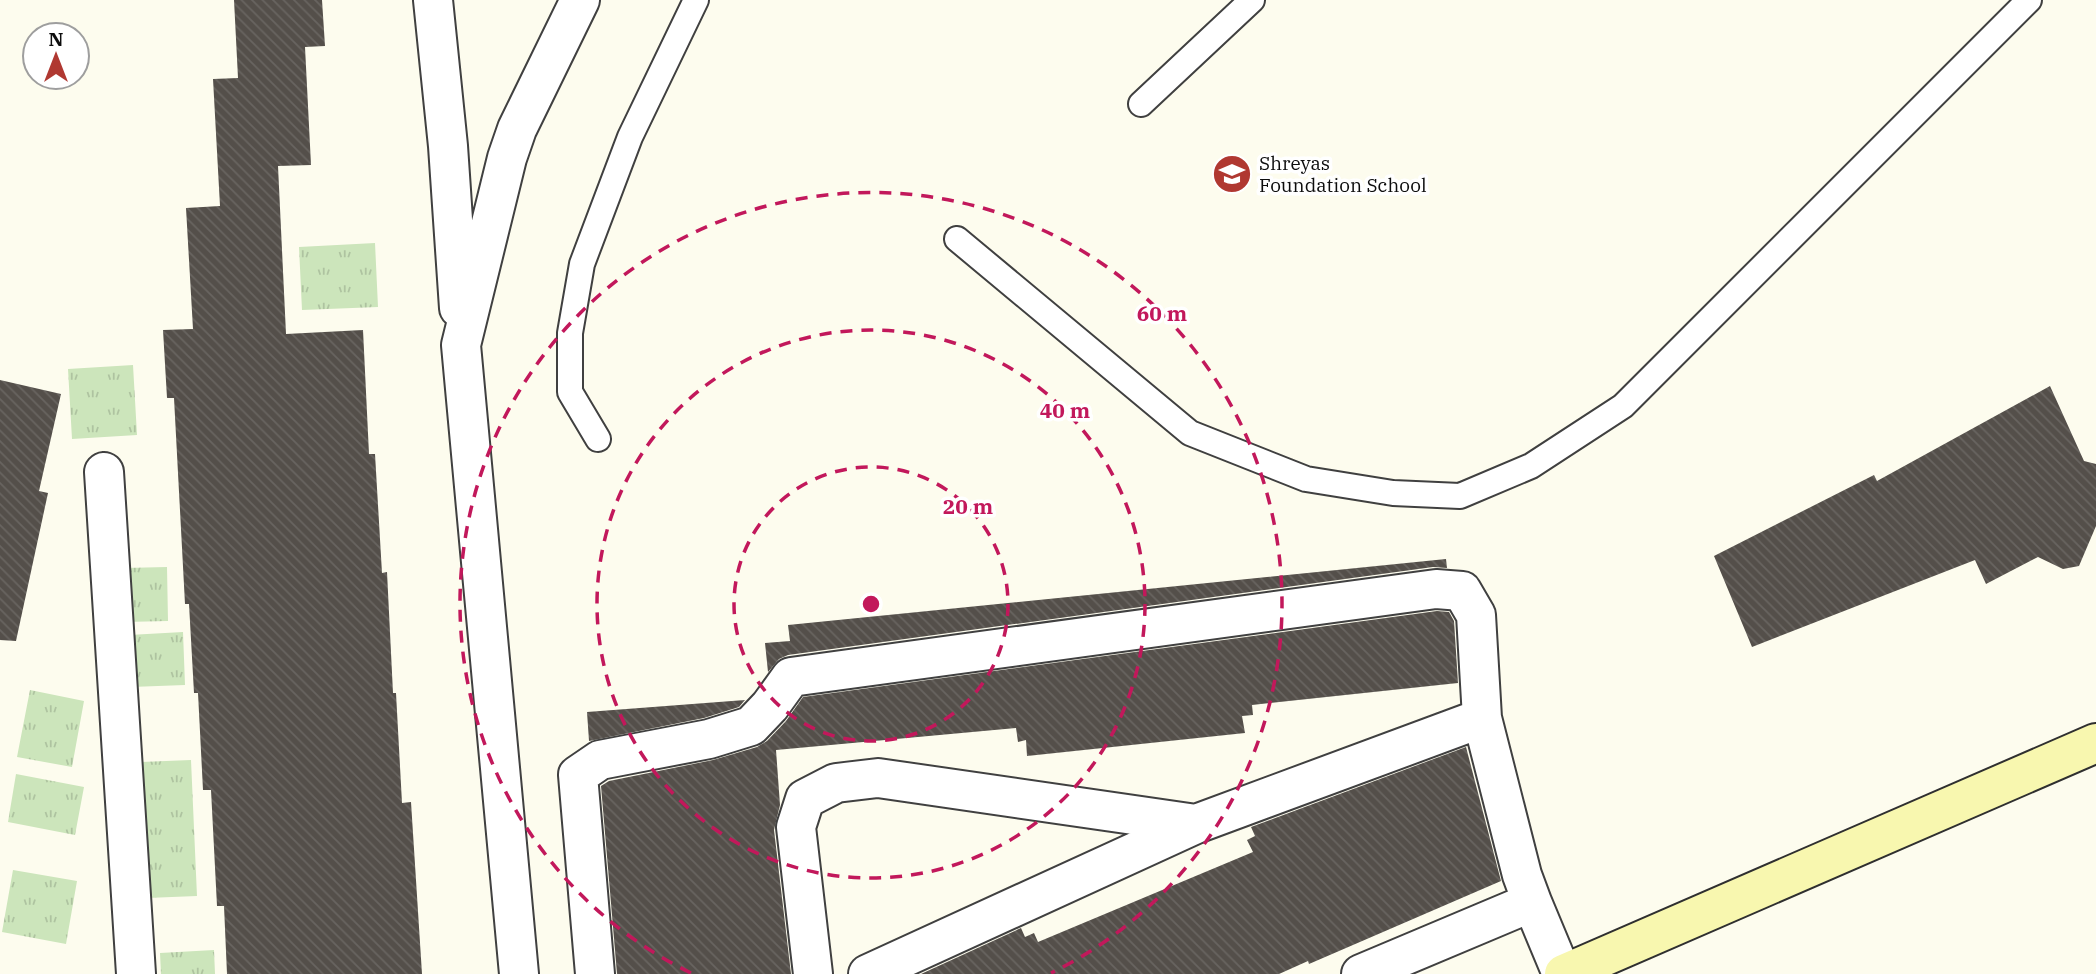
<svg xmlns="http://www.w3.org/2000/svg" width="2096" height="974" font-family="'IBM Plex Serif',serif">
<defs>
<pattern id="grass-tufts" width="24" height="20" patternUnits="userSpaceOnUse" patternTransform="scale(1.75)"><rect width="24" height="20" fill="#cce5bb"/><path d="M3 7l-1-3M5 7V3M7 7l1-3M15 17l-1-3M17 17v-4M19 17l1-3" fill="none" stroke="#aec3a0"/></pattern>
<pattern id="building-back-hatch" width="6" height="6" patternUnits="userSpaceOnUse" patternTransform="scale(1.75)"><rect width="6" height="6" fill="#544f4a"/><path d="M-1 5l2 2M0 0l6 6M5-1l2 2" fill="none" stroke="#686460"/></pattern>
</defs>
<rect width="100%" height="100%" fill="#fdfcee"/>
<path fill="url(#grass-tufts)" d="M 375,243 L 378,307 L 302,310 L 299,247 Z
M 133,365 L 137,435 L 72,439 L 68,369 Z
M 167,567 L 168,621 L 125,622 L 124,568 Z
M 183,632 L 185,685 L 131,687 L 129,635 Z
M 30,690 L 84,701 L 72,767 L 17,757 Z
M 191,760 L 197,896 L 147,898 L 141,762 Z
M 16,774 L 84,787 L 75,835 L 8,822 Z
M 13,870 L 77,881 L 66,944 L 2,932 Z
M 214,950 L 215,974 L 161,974 L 160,953 Z"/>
<path fill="url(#building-back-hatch)" d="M 234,0 L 322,0 L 325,46 L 305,47 L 311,165 L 278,166 L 286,334 L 363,330 L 369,454 L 375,454 L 382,573 L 387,572 L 393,693 L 396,693 L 402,803 L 411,802 L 422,974 L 227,974 L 224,906 L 217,906 L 211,790 L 203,790 L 198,693 L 194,693 L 189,604 L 185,604 L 174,398 L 167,398 L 163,330 L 193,329 L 186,208 L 220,206 L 213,79 L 238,78 Z
M 0,380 L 61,394 L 39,491 L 48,493 L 16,641 L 0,640 Z
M 2050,386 L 2084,461 L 2096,464 L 2096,526 L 2079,566 L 2063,569 L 2038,557 L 1986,584 L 1975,560 L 1752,647 L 1714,556 L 1874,475 L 1877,481 Z
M 1446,559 L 1447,568 L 1433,567 L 788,655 L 779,659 L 768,672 L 765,643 L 790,641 L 788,625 Z
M 1437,611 L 1449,612 L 1454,621 L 1458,683 L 1252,705 L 1253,715 L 1242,716 L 1245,733 L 1027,756 L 1026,740 L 1018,742 L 1016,728 L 776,750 L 780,805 L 774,830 L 791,974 L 617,974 L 601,786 L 609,781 L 713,760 L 757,747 L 767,741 L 786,721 L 803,697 Z
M 745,700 L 739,707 L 704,718 L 589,741 L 587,712 Z
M 1466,747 L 1501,881 L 1309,964 L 1308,961 L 1279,974 L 921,974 L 1021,928 L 1025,937 L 1034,933 L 1038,942 L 1253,852 L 1247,840 L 1255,836 L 1251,827 Z"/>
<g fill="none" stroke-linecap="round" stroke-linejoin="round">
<g stroke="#404040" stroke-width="28">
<path id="lane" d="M 1141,104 L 1252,0
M 957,239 L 1190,433 L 1306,479 L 1393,493 L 1460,496 L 1531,466 L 1623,406 L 2029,0
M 598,439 L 570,392 L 570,333 L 582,264 L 630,137 L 696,0"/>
</g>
<g stroke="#404040" stroke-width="42">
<path id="street" d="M 433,0 L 448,146 L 459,308
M 104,472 L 136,974
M 1196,824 L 1482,718 L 1522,875 L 1532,902 L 1361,974
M 1532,902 L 1562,974
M 519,974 L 461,345 L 507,158 L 517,129 L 580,0
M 595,974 L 578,775 L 600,760 L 709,739 L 751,726 L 770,706 L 791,677 L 1436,589 L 1462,591 L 1476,615 L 1482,718
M 813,974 L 796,827 L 805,799 L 836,783 L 878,778 L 1196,824 L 868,974"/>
</g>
<g stroke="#2f2f2f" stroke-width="42">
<path id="secondary" d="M 1564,974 L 2096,743"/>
</g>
<use href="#lane" stroke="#fff" stroke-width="24"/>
<use href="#street" stroke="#fff" stroke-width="38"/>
<use href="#secondary" stroke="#f8f7af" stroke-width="38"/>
</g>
<g fill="none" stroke="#c2185b" stroke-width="3.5" stroke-dasharray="12 9">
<circle cx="871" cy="604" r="137"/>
<circle cx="871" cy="604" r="274"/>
<path d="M691 973A411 411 0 1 1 1051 973"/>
</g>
<defs>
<g id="school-disc" transform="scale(2.0125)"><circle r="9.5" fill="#b03831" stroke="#fff"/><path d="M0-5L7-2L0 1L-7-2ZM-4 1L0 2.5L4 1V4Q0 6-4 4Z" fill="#fff"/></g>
</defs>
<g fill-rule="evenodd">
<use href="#school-disc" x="1232" y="174"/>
</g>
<g text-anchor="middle" stroke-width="7" stroke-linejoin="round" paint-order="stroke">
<g font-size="19" fill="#0d0d0d" stroke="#fff" text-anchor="start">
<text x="1259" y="170">Shreyas<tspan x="1259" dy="22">Foundation School</tspan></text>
</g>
</g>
<circle cx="871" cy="604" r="10" fill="#c2185b" stroke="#fff" stroke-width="3.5"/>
<g font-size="21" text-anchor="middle" font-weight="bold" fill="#c2185b" stroke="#fff" stroke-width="7" stroke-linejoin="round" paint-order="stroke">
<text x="1162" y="321">60 m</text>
<text x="1065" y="418">40 m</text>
<text x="968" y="514">20 m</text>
</g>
<g transform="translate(56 56)"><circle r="33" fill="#ffffff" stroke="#9e9e9e" stroke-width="2"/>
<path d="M0-5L12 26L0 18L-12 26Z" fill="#b03831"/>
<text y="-10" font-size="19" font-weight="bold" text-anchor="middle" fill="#0d0d0d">N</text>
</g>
</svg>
